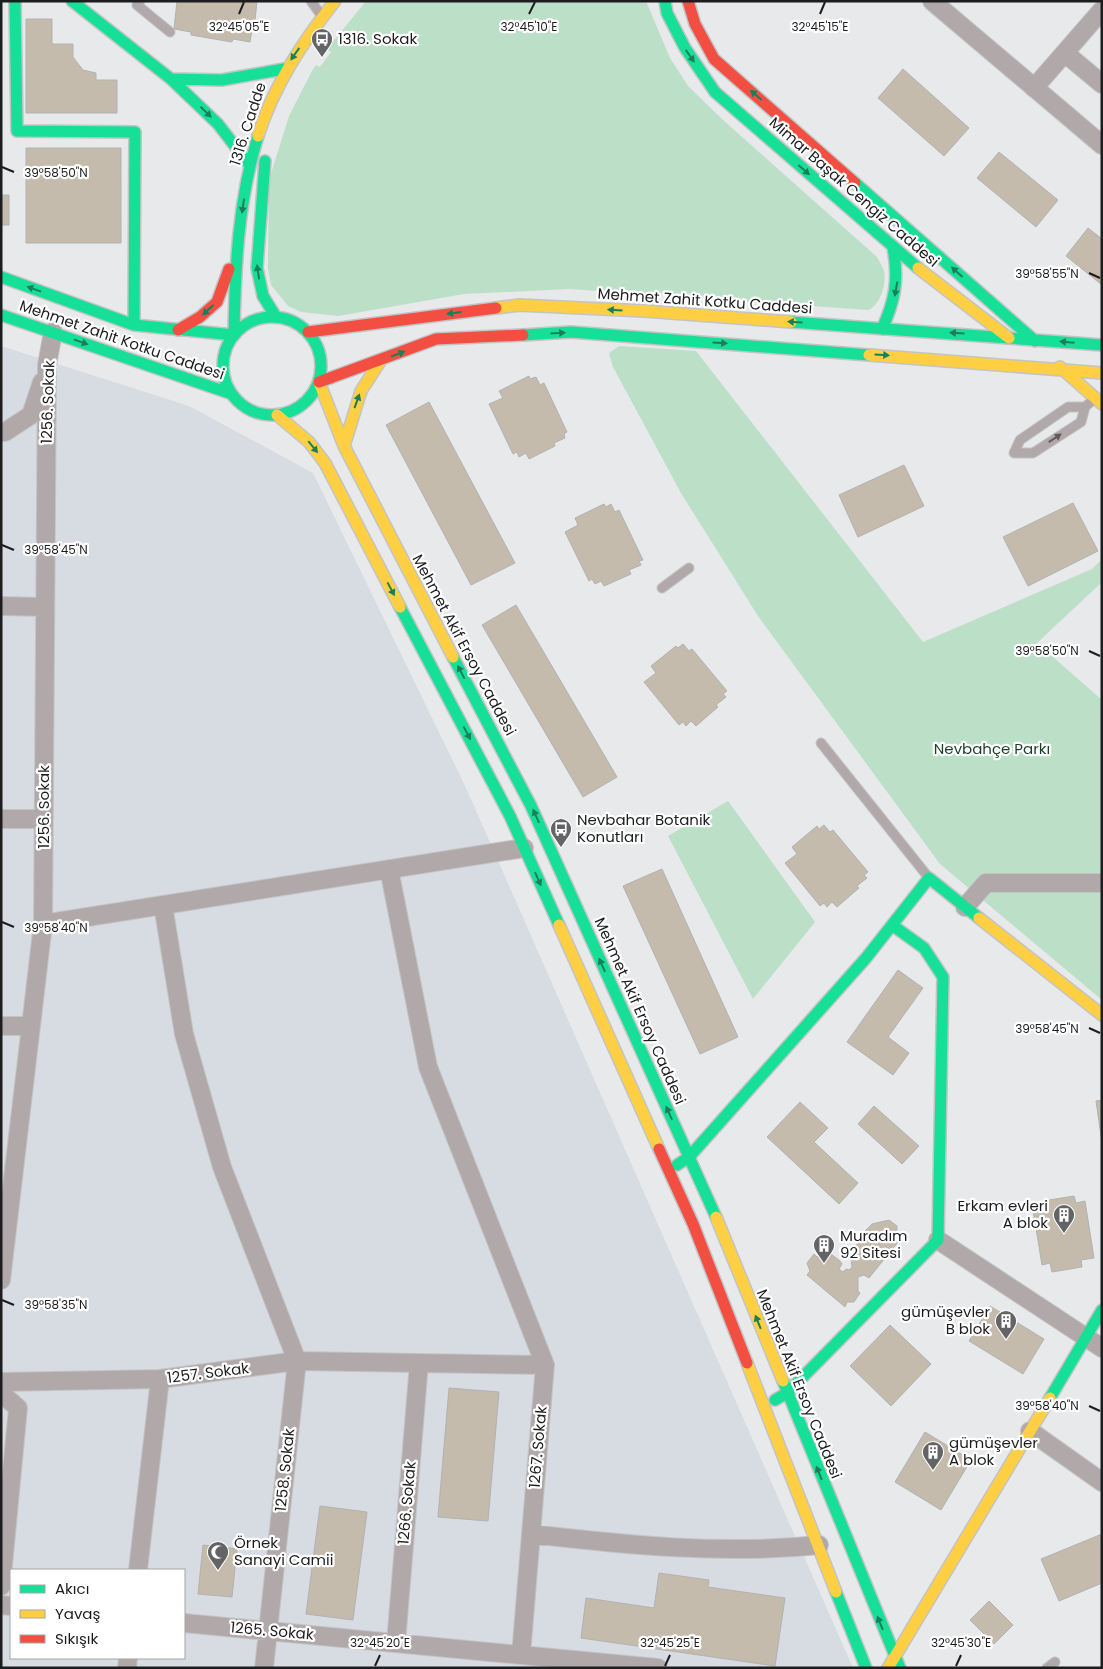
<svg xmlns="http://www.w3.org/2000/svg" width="1103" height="1669" font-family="Poppins,sans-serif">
<rect width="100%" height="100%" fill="#e7e9eb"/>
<path fill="#d7dbe2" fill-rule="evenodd" d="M 1,346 L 189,406 L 313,473 L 466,788 L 853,1668 L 1,1668 ZM 11,1570 L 184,1570 L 184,1658 L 11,1658 Z"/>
<path fill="#bcdfc8" d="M 366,1 L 646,1 L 670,58 L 688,86 L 723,120 L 877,257 C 879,261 883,267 884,271 C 887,283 880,306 868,310 L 570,289 L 464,294 L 338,316 L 301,312 L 288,306 L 271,285 L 268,268 L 269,180 L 289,116 L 312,71 L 316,65 L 320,67 L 331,52 L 327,49 Z
M 619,346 L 696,351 L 923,642 L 1092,569 L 1102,559 L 1102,582 L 1037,643 L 1102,700 L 1102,1000 L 940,864 L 758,616 L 681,493 L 613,367 L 609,353 Z
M 728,801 L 815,922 L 753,999 L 668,836 Z"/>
<path fill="#c4bbac" stroke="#b1b2b2" d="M 177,1 L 257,1 L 254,30 L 252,30 L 250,42 L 233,39 L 232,42 L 191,35 L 191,32 L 174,29 Z
M 26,19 L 52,19 L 52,44 L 73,44 L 73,57 L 83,70 L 96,73 L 96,80 L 117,80 L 117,113 L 26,113 Z
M 903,69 L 969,128 L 944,156 L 878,98 Z
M 26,148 L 121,148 L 121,243 L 26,243 Z
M 999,152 L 1058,200 L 1036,227 L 977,178 Z
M 1,195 L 9,195 L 9,225 L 1,225 Z
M 1088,228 L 1102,239 L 1102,285 L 1066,256 Z
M 529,376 L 530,379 L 536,377 L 540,385 L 544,383 L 567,432 L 564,434 L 565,438 L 554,443 L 555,446 L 529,459 L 526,453 L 519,457 L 517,452 L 513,454 L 489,404 L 503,398 L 499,391 Z
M 429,402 L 515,563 L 471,585 L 386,425 Z
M 904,465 L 924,506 L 858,537 L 839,495 Z
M 1073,503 L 1098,551 L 1028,586 L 1003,537 Z
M 604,504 L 606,507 L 611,504 L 615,512 L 619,510 L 643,560 L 639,561 L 641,565 L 629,570 L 631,574 L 604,586 L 601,581 L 595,584 L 592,579 L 589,581 L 565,532 L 578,525 L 575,518 Z
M 516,605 L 617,777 L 583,797 L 482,625 Z
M 683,644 L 689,651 L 692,649 L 727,691 L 723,694 L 726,697 L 716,705 L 718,707 L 696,726 L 691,721 L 686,726 L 683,722 L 679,725 L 644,682 L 656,673 L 651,666 L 676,646 L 678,648 Z
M 824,825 L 830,832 L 833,830 L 868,872 L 864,875 L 867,878 L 857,886 L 859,888 L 837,907 L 832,902 L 827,907 L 824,903 L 820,906 L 785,863 L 797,854 L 792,847 L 817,826 L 819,829 Z
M 662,869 L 738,1037 L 700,1054 L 623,886 Z
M 898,970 L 923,988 L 888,1037 L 909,1053 L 893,1075 L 847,1042 Z
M 1102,1100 L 1102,1143 L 1096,1101 Z
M 800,1102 L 828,1128 L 814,1142 L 858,1183 L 839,1204 L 767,1137 Z
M 874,1106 L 919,1146 L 902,1164 L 858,1124 Z
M 1074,1196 L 1076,1203 L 1085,1201 L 1094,1258 L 1081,1260 L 1082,1267 L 1052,1272 L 1050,1263 L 1042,1265 L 1033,1210 L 1042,1208 L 1043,1201 Z
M 889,1220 L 897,1226 L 897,1234 L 903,1236 L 869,1278 L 864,1275 L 858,1277 L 858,1291 L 860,1293 L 854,1302 L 847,1302 L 845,1307 L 807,1275 L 810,1271 L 807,1263 L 814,1254 L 817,1257 L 831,1254 L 840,1261 L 842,1264 L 839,1269 L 843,1272 L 846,1269 L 849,1270 L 852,1267 L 850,1251 L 856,1245 L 861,1242 L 865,1243 L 867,1240 L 864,1238 L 865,1231 L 872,1224 Z
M 990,1306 L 1044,1339 L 1023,1374 L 969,1341 Z
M 890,1325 L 931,1364 L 891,1406 L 850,1366 Z
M 449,1388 L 499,1392 L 488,1521 L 438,1517 Z
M 925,1432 L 971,1460 L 941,1510 L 895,1482 Z
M 320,1506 L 367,1512 L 353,1620 L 306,1614 Z
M 1102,1534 L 1102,1583 L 1059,1601 L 1041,1559 Z
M 203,1545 L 237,1549 L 232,1597 L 198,1594 Z
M 659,1573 L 709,1580 L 708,1587 L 785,1598 L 775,1666 L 581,1638 L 586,1598 L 654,1608 Z
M 989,1601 L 1013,1625 L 994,1644 L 970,1620 Z"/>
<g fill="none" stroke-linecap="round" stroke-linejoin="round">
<g stroke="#c3c4c5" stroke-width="11">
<path id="lane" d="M 140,1 L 137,5 L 170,32
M 311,1 L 321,15
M 1085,407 L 1068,407 L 1020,440 L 1014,453 L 1033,453 L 1081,422 L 1085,407 L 1094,399
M 662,588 L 689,568
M 821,743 L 929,878
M 1047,1668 L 1055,1662"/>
</g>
<g stroke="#c3c4c5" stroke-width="20">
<path id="street" d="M 932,1 L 1102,145
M 1066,54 L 1102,84
M 1034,88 L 1102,10
M 1,432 L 5,432 L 31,415 L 42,382
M 1,606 L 45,607
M 1,819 L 43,819
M 389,869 L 428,1067 L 545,1365
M 163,905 L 184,1034 L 222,1167 L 297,1361 L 264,1668
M 965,907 L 986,883 L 1102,883
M 43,924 L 524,848
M 1,1026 L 31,1026
M 938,1240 L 1102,1348
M 1,1280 L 43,924 L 47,365 L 53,332
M 1,1382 L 160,1379
M 1,1393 L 18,1408 L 1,1586
M 1030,1431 L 1102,1482
M 531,1534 C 627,1545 723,1555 819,1545
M 138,1570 L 160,1379 L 297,1361 L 545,1365 L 521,1655
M 1,1605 L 11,1606
M 184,1623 L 658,1668
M 396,1643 L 419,1363
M 127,1668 L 128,1658"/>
</g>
<g stroke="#c3c4c5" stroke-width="14">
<path id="fast" d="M 15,1 L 17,131 L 135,132 L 134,325
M 72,1 L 171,79 L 218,124 L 248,163
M 665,1 L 667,13 L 685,48 L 715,92 L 918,268
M 171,79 L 222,80 L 284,69
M 265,161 L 257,268 L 263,296 L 276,317
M 855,183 L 1035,341
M 1,277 L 134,325 L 234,335 C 235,268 238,201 258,136
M 1,315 L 232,394
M223 366a49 49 0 1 1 98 0a49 49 0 1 1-98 0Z
M 791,322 L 1102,345
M 882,329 C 895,301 899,279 893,248
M 523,335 L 571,332 L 869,355
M 400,607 L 510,816 L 559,925
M 453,657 L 531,806 L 716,1217
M 677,1165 L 689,1157 L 866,958 L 929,878 L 979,918
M 783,1381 L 900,1668
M 1050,1398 L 1102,1310
M 775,1400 L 787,1393 L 938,1240 L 943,977 L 924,948 L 892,925
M 836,1592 L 866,1668"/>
</g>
<g stroke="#c3c4c5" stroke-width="14">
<path id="slow" d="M 258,136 C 274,85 302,43 335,1
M 918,268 L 1009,338
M 496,308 L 519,305 L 644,311 L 791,322
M 869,355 L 1102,373
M 1060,367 L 1102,404
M 319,382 L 344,446 L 453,657
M 277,415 L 309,442 L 325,463 L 400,607
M 344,446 L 361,391 L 381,360
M 979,918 L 1102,1015
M 559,925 L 659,1149
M 716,1217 L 783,1381
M 747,1363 L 836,1592
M 888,1668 L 1050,1398"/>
</g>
<g stroke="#c3c4c5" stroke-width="14">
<path id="jam" d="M 688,1 L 695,24 L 714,59 L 855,183
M 178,330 L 200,317 L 217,302 L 229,269
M 308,332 L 496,308
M 319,382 L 436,339 L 523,335
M 659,1149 L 693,1224 L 747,1363"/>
</g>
<use href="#lane" stroke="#b1a8aa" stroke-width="9"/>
<use href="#street" stroke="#b1a8aa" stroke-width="18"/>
<use href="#fast" stroke="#16e098" stroke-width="11"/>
<use href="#slow" stroke="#ffcf43" stroke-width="11"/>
<use href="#jam" stroke="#f24e42" stroke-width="11"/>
</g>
<defs><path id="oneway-solid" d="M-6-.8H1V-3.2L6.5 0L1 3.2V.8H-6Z" transform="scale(1.25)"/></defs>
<g fill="#1a7e5c">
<use href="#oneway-solid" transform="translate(295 54) rotate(125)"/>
<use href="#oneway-solid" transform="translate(690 56) rotate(55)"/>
<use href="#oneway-solid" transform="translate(756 95) rotate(-139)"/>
<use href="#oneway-solid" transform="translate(206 112) rotate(44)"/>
<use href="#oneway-solid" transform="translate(804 170) rotate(41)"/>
<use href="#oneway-solid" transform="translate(243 206) rotate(98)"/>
<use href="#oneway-solid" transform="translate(258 272) rotate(-99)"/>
<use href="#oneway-solid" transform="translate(957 272) rotate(-138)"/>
<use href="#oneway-solid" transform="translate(34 289) rotate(-160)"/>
<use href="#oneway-solid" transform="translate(896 289) rotate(100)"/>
<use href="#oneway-solid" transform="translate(208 310) rotate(137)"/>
<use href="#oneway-solid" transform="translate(615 310) rotate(-177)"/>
<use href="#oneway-solid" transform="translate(454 313) rotate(173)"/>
<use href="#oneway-solid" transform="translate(795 322) rotate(-176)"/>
<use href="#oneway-solid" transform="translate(558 333) rotate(-3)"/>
<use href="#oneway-solid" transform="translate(957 333) rotate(-177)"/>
<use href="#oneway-solid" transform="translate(81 342) rotate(19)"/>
<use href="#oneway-solid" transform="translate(1067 342) rotate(-175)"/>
<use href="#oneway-solid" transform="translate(720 343) rotate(4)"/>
<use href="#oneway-solid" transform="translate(398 354) rotate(-21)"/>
<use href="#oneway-solid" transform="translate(882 355) rotate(4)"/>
<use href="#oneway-solid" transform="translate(357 401) rotate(-70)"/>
<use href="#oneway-solid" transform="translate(313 447) rotate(51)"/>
<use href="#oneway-solid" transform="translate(391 589) rotate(62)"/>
<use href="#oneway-solid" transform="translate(461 672) rotate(-118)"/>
<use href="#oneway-solid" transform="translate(467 733) rotate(62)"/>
<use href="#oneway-solid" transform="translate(536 816) rotate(-114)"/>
<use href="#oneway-solid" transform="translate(538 879) rotate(66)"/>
<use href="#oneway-solid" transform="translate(602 965) rotate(-114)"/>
<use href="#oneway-solid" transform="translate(669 1113) rotate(-114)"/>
<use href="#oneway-solid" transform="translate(758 1322) rotate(-112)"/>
<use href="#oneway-solid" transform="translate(819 1473) rotate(-112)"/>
<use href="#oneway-solid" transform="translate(880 1623) rotate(-112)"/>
</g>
<use fill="#605c5e" href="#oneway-solid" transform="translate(1055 438) rotate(-33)"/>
<path fill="none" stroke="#1d1d1f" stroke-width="2" d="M 239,14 L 244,2M 529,14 L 535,2M 820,14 L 825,2M 2,167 L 14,172M 1089,273 L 1100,278M 2,545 L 14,550M 1089,651 L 1100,656M 2,922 L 14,927M 1089,1028 L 1100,1033M 2,1300 L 14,1305M 1089,1406 L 1100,1411M 375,1666 L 380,1655M 665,1666 L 670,1655M 956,1666 L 961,1655"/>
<defs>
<g id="bus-pin" transform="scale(1.125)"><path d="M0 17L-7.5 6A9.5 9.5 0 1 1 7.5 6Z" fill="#646466" stroke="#fff"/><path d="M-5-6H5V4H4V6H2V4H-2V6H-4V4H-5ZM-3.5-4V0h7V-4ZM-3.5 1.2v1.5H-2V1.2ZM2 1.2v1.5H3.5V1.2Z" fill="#fff"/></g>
<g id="building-pin" transform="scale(1.125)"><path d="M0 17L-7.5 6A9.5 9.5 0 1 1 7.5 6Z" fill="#646466" stroke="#fff"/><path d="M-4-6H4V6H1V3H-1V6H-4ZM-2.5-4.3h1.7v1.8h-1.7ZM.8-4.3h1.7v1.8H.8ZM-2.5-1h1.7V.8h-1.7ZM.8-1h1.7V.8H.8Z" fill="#fff"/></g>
<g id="mosque-pin" transform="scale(1.125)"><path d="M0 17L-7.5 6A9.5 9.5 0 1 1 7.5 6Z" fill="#646466" stroke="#fff"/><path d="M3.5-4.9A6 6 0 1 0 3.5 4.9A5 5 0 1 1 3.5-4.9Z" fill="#fff"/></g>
</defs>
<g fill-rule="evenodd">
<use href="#bus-pin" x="322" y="39"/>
<use href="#bus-pin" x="561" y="829"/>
<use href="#building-pin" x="1064" y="1215"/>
<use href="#building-pin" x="824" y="1245"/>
<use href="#building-pin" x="1006" y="1321"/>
<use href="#building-pin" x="933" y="1452"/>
<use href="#mosque-pin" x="218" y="1552"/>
</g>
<g text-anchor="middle" stroke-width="4.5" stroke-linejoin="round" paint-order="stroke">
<g font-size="15" fill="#1d1d1f" stroke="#fff" text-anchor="start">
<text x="338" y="44">1316. Sokak</text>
<text x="577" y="825">Nevbahar Botanik<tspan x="577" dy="17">Konutları</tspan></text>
<text x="1048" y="1211" text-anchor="end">Erkam evleri<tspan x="1048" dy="17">A blok</tspan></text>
<text x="840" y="1241">Muradım<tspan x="840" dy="17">92 Sitesi</tspan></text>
<text x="990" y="1317" text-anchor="end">gümüşevler<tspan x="990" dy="17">B blok</tspan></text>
<text x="949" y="1448">gümüşevler<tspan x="949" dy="17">A blok</tspan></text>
<text x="234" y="1548">Örnek<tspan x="234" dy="17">Sanayi Camii</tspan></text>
</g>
<g font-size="15" fill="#1d1d1f" stroke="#fff">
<text transform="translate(248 124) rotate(-72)" y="5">1316. Cadde</text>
<text transform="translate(854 192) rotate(41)" y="5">Mimar Başak Cengiz Caddesi</text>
<text transform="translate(705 301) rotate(4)" y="5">Mehmet Zahit Kotku Caddesi</text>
<text transform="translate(122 340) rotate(19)" y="5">Mehmet Zahit Kotku Caddesi</text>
<text transform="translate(48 402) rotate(-88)" y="5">1256. Sokak</text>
<text transform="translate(464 645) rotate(62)" y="5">Mehmet Akif Ersoy Caddesi</text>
<text transform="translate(44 807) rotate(-90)" y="5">1256. Sokak</text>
<text transform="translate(640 1011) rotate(66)" y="5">Mehmet Akif Ersoy Caddesi</text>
<text transform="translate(208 1373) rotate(-7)" y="5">1257. Sokak</text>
<text transform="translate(799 1384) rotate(68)" y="5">Mehmet Akif Ersoy Caddesi</text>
<text transform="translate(538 1447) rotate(-85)" y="5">1267. Sokak</text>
<text transform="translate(285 1470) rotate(-84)" y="5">1258. Sokak</text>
<text transform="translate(407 1503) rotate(-85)" y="5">1266. Sokak</text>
<text transform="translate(272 1631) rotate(5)" y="5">1265. Sokak</text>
</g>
<g font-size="15" fill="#1a3e27" stroke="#fff">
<text x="992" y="754">Nevbahçe Parkı</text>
</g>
</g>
<g font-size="12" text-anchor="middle" fill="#1d1d1f" stroke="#fff" stroke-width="4.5" stroke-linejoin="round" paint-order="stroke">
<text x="529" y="31">32°45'10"E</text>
<text x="820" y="31">32°45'15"E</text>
<text x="239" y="31">32°45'05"E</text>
<text x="56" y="177">39°58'50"N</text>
<text x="1047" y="278">39°58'55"N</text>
<text x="56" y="554">39°58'45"N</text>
<text x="1047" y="655">39°58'50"N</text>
<text x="56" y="932">39°58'40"N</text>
<text x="1047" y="1033">39°58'45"N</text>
<text x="56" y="1309">39°58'35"N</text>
<text x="1047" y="1410">39°58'40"N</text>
<text x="380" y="1647">32°45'20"E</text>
<text x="670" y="1647">32°45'25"E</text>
<text x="961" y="1647">32°45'30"E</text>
</g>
<rect width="1103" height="1669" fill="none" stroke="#1d1d1f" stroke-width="5"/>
<rect x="10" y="1569" width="175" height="90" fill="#ffffff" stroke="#a5a5a5"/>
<rect x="20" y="1585" width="25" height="8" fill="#16e098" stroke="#a5a5a5"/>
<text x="55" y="1594" font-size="15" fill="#1d1d1f">Akıcı</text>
<rect x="20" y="1610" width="25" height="8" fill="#ffcf43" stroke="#a5a5a5"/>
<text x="55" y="1619" font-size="15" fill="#1d1d1f">Yavaş</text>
<rect x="20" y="1635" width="25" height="8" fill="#f24e42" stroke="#a5a5a5"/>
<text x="55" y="1644" font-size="15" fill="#1d1d1f">Sıkışık</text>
</svg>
